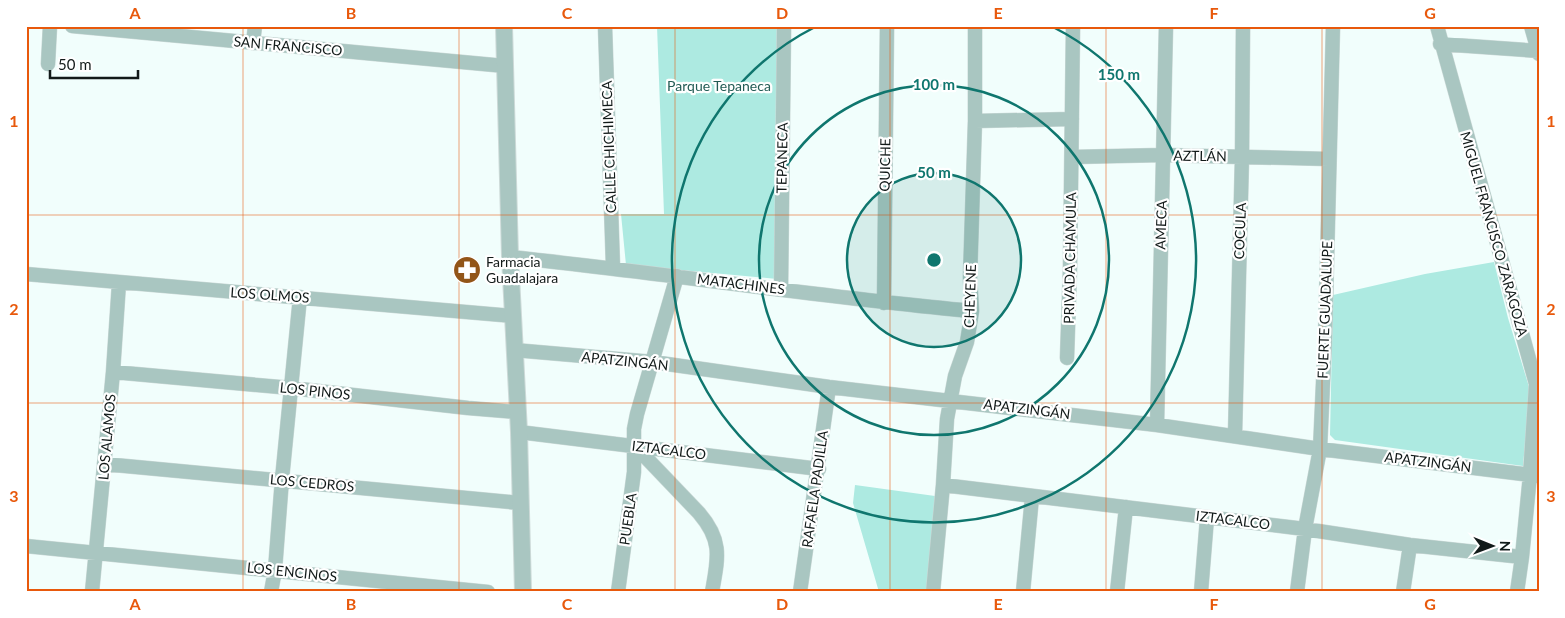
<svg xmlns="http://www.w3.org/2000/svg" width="1565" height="618" font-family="Lato,sans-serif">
<rect width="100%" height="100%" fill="#f1fefc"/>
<path fill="#adeae1" d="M 657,26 L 778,26 L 777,279 L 626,265 L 621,214 L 664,214 Z
M 1494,262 L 1508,318 L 1530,390 L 1523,466 L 1335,440 L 1330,435 L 1333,295 L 1425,274 Z
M 855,485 L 935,496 L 927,592 L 879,592 L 853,503 Z"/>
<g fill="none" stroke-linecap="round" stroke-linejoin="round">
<g stroke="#cddad8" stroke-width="15">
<path id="minor" d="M 72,26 L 505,66
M 605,26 L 613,267
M 1437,26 L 1536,384 L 1530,475 L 1522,557 L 1517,592
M 1531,26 L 1539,54
M 253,43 L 255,26
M 1440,44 L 1539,51
M 48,64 L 50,26
M 975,121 L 1072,119
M 1072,157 L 1163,155 L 1329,159
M 510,257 C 664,273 818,297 972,311
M 26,274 L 513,316
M 781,289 L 784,26
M 884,303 L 887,26
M 514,350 L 653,362 L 829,387 L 1157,425 L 1320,449 L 1539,476
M 1067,358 L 1070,268 L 1073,26
M 113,372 L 291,388 L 468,408 L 517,412
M 1157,425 L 1166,26
M 519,432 L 819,469
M 1235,435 L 1242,157 L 1243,26
M 634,445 L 699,513 C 723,541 718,558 712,592
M 104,464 L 520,503
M 943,485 L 1305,529 L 1410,545 L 1522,557
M 26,546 L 488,592
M 92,592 L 113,372 L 119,283
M 271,592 L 275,570 L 282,479 L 300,297
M 618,592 L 634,472 L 634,429 L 637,414 L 677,276
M 800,592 L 829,387
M 933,592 L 943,485 L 947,419 L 955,376 L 967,342 L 972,311 L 970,278 L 975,121 L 975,26
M 1023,592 L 1032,497
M 1117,592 L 1126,507
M 1201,592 L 1207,518
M 1297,592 L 1305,529 L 1320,449 L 1325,339 L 1333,26
M 1403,592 L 1410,545"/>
</g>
<g stroke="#cddad8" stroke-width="18">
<path id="tertiary" d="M 504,26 L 510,257 L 519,432 L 523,592"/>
</g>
<use href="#minor" stroke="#a9c6c1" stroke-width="14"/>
<use href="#tertiary" stroke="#a9c6c1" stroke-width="16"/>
</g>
<path fill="none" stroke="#e8590c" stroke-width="1" stroke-opacity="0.55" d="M 243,26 L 243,592M 459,26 L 459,592M 675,26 L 675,592M 890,26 L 890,592M 1106,26 L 1106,592M 1322,26 L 1322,592M 26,215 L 1539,215M 26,403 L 1539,403"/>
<circle cx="934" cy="260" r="87" fill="#0f766e" fill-opacity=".12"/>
<g fill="none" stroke="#0f766e" stroke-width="2.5">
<circle cx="934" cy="260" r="87"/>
<circle cx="934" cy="260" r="175"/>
<path d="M1053 27A262 262 0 1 1 815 27"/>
</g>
<defs>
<g id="pharmacy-disc" transform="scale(1.4375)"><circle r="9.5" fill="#925518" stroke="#fff"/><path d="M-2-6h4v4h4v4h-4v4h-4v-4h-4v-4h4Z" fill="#fff"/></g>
</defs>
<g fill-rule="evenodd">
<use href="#pharmacy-disc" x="467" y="270"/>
</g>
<g text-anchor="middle" stroke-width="4.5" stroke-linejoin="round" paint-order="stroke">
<g font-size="14" fill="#121a19" stroke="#fff">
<text transform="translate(288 46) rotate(5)" y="5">SAN FRANCISCO</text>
<text transform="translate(609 147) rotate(-92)" y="5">CALLE CHICHIMECA</text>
<text transform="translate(1200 156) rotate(1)" y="5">AZTLÁN</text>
<text transform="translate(782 158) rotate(-89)" y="5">TEPANECA</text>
<text transform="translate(885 165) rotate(-89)" y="5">QUICHE</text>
<text transform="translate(1161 225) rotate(-88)" y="5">AMECA</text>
<text transform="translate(1240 231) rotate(-88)" y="5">COCULA</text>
<text transform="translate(1494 234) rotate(74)" y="5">MIGUEL FRANCISCO ZARAGOZA</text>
<text transform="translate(1070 258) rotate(-89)" y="5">PRIVADA CHAMULA</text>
<text transform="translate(741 284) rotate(7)" y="5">MATACHINES</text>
<text transform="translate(270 295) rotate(4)" y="5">LOS OLMOS</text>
<text transform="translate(970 296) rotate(-88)" y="5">CHEYENE</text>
<text transform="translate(1325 310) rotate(-88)" y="5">FUERTE GUADALUPE</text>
<text transform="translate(625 361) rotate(6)" y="5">APATZINGÁN</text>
<text transform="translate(315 391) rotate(6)" y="5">LOS PINOS</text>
<text transform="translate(1027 409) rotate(7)" y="5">APATZINGÁN</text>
<text transform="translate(107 437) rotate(-85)" y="5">LOS ALAMOS</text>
<text transform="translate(669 450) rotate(7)" y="5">IZTACALCO</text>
<text transform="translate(1428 462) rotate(7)" y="5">APATZINGÁN</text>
<text transform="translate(312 483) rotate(5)" y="5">LOS CEDROS</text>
<text transform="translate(815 489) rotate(-82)" y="5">RAFAELA PADILLA</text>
<text transform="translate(628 519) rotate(-82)" y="5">PUEBLA</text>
<text transform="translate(1233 520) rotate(7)" y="5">IZTACALCO</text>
<text transform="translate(292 572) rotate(6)" y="5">LOS ENCINOS</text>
</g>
<g font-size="14" fill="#235c55" stroke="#fff">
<text x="719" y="91">Parque Tepaneca</text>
</g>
<g font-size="14" fill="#121a19" stroke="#fff" text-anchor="start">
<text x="486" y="267">Farmacia<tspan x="486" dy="16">Guadalajara</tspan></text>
</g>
</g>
<circle cx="934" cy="260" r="8" fill="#0f766e" stroke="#fff" stroke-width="2.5"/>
<g font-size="15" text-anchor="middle" font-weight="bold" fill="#0f766e" stroke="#fff" stroke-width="4.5" stroke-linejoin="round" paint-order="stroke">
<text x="1119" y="80">150 m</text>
<text x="934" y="90">100 m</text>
<text x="934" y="178">50 m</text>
</g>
<rect width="1565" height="618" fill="none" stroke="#ffffff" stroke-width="55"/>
<g transform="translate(1492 546) rotate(91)" stroke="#ffffff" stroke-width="4" paint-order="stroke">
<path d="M0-4L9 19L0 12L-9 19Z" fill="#121a19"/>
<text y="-8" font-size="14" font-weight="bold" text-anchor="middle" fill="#121a19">N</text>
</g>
<path d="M50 70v8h88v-8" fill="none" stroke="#121a19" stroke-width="2.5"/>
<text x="58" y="70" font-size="15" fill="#121a19" stroke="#ffffff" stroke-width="4" paint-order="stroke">50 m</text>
<rect x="28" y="28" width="1510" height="562" fill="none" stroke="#e8590c" stroke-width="2"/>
<g font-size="16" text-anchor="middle" font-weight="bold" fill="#e8590c">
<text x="135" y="19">A</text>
<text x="351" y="19">B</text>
<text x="567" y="19">C</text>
<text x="782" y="19">D</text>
<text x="998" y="19">E</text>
<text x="1214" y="19">F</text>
<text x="1430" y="19">G</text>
<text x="14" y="127">1</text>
<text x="1551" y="127">1</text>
<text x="14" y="315">2</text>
<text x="1551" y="315">2</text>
<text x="14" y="502">3</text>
<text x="1551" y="502">3</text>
<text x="135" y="610">A</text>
<text x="351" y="610">B</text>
<text x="567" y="610">C</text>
<text x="782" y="610">D</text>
<text x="998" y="610">E</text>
<text x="1214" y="610">F</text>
<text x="1430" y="610">G</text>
</g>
</svg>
